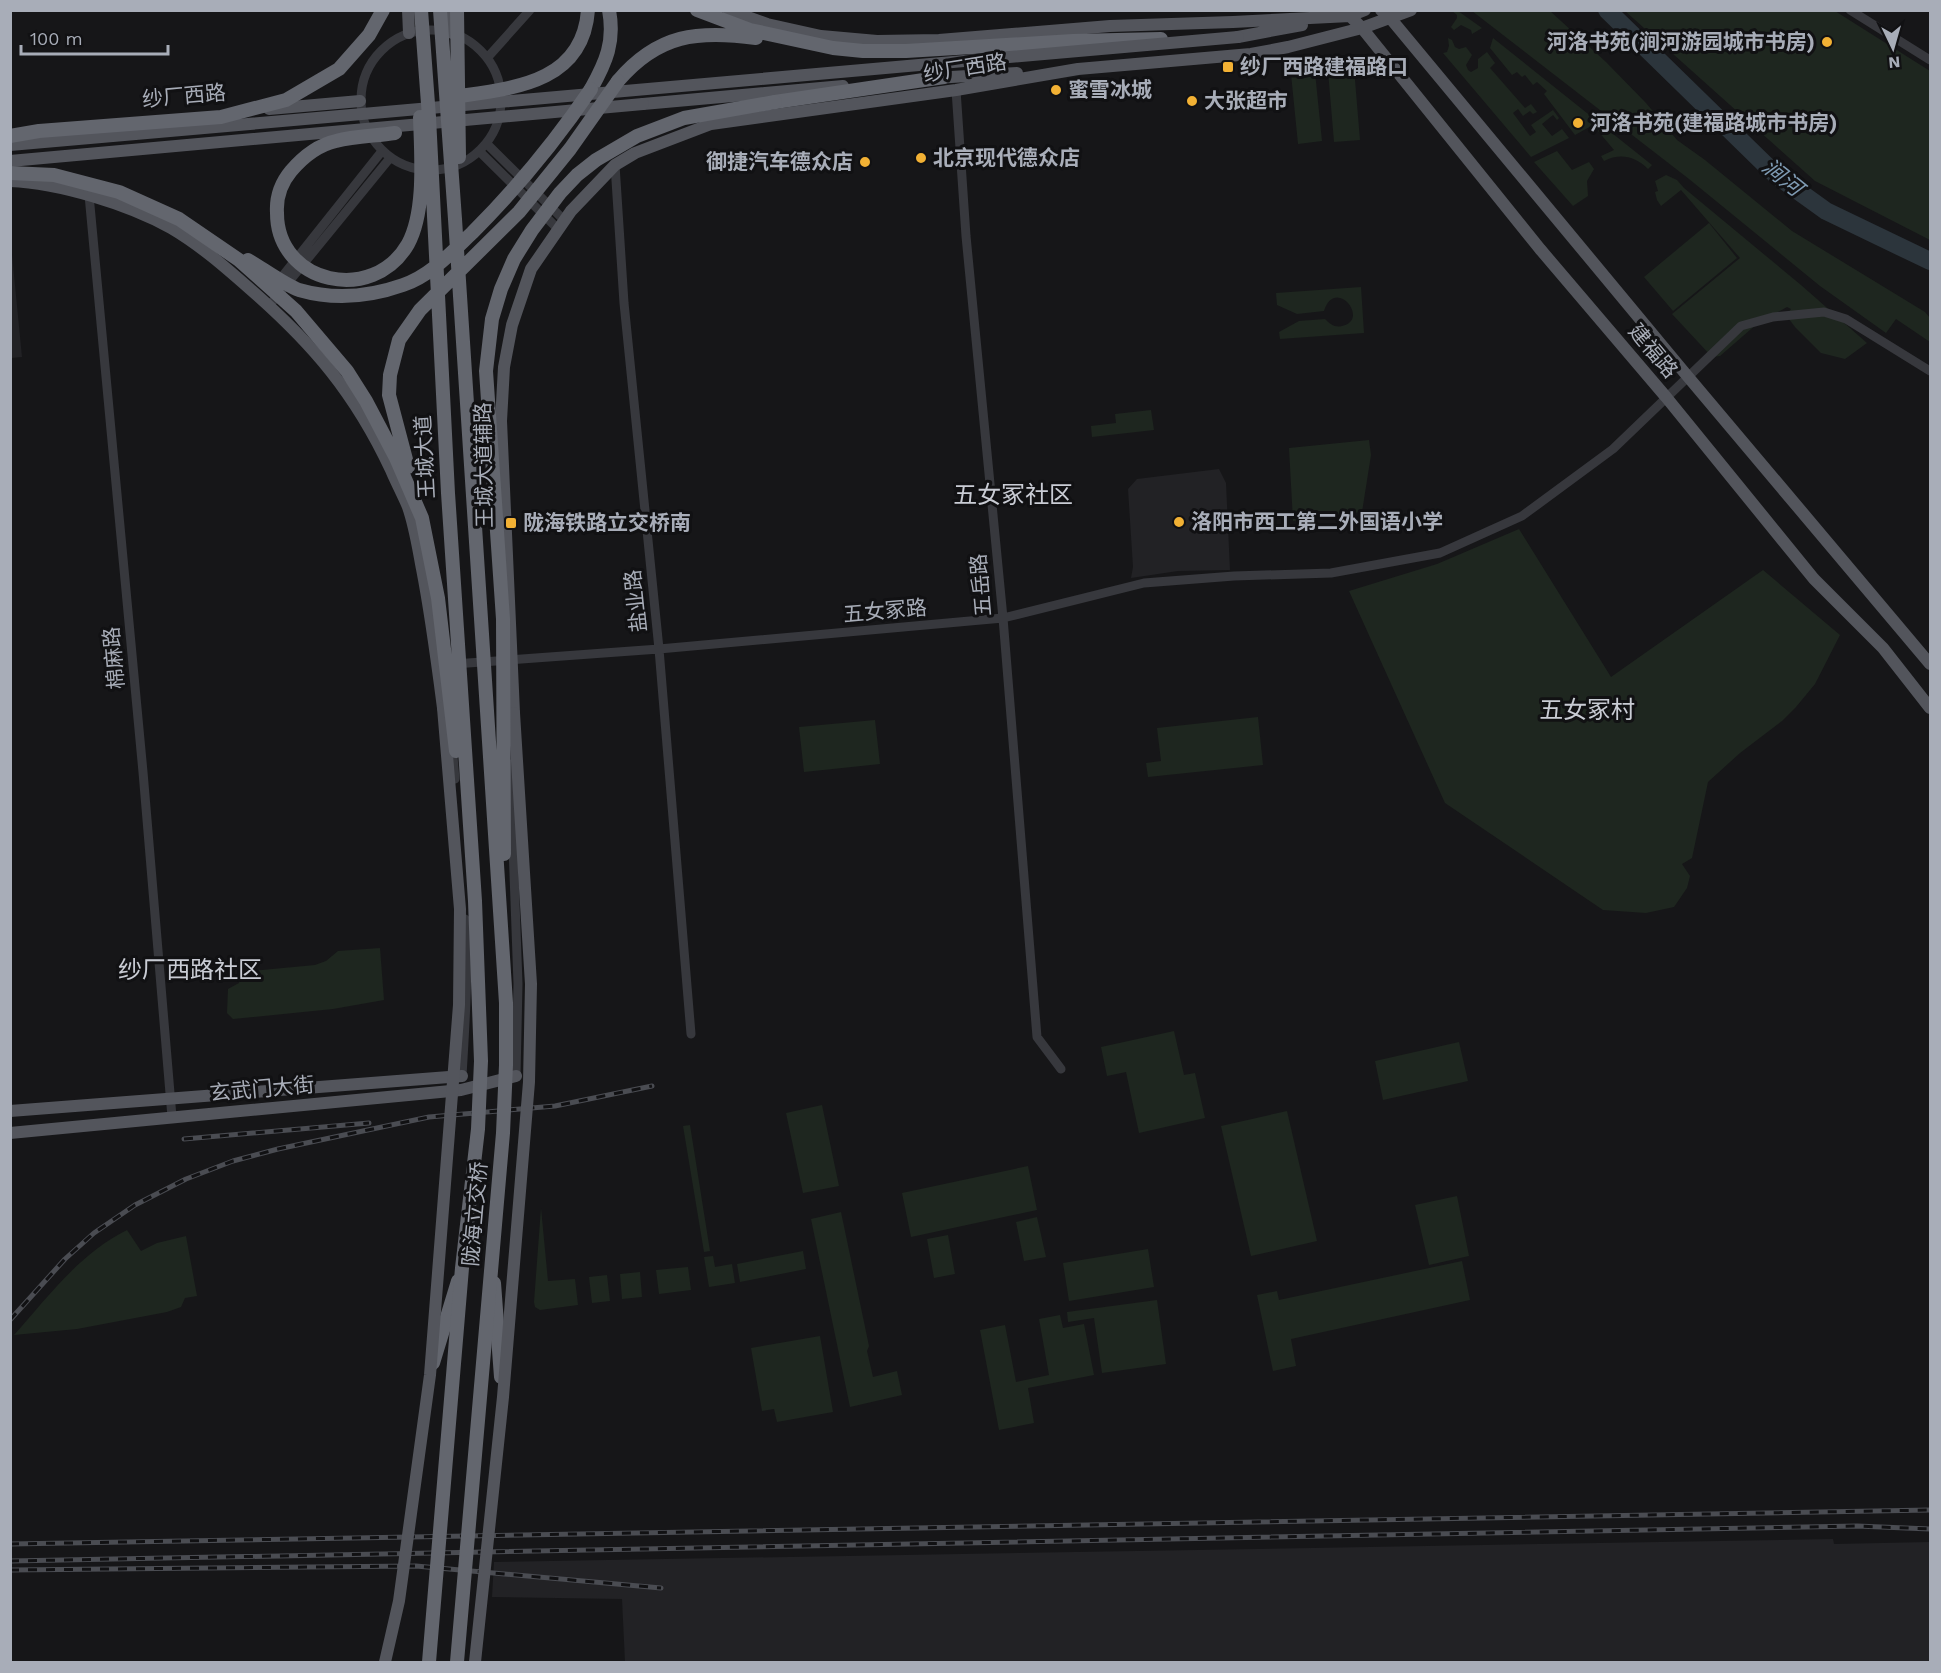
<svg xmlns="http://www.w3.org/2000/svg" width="1941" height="1673" font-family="'Work Sans','Noto Sans SC',sans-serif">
<rect width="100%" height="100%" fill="#161618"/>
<path fill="#222225" d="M 10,234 L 22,357 L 11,358 L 10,358 Z
M 1219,469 L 1226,483 L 1230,570 L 1178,571 L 1131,578 L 1133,567 L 1128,489 L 1137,479 Z
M 1833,1539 L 1834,1544 L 1930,1542 L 1930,1662 L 625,1662 L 622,1599 L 492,1597 L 494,1562 Z"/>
<path fill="#1e261f" d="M 1452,11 L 1458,11 L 1482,28 L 1472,34 L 1471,30 L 1461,25 L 1454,30 L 1451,27 L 1457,18 L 1457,15 Z
M 1472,11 L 1550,11 L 1606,62 L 1646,103 L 1677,140 L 1705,160 L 1792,231 L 1925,312 L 1930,318 L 1930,342 L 1896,319 L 1886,333 L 1820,286 L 1689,179 Z
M 1625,11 L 1835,11 L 1930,71 L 1930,240 L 1815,181 Z
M 1448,38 L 1452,40 L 1455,47 L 1459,49 L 1466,47 L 1472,55 L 1466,65 L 1468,70 L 1471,72 L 1478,68 L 1478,59 L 1487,52 L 1495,63 L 1490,68 L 1525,108 L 1531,104 L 1537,112 L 1533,114 L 1530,111 L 1523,116 L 1518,109 L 1513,113 L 1530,136 L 1536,132 L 1531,125 L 1553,110 L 1559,118 L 1557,120 L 1553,115 L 1542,124 L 1552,136 L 1562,129 L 1569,138 L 1531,157 L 1443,53 L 1447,52 L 1449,46 Z
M 1493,38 L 1652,165 L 1648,169 C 1635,156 1620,153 1604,161 L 1601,156 L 1614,150 L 1593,125 L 1575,135 L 1544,94 L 1547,91 L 1537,82 L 1533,85 L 1525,75 L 1522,77 L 1517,72 L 1512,75 L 1490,48 Z
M 1354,68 L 1360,140 L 1334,142 L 1328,71 Z
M 1315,72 L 1322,141 L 1298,144 L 1291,74 Z
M 1557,151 L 1572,170 L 1589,162 L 1594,169 L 1587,181 L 1588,196 L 1573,206 L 1534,162 Z
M 1666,175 L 1677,180 L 1684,188 L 1801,285 L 1867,343 L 1845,359 L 1821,353 L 1795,327 L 1786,315 L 1791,309 L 1787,307 L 1758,323 L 1720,356 L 1712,357 L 1672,314 L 1740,258 L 1681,190 L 1661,206 L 1657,200 L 1655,192 L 1658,191 L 1655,181 Z
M 1709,223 L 1737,258 L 1673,311 L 1644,277 Z
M 1361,287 L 1364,333 L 1280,339 L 1279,332 L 1299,321 L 1325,319 C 1330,324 1335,328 1342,326 C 1371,320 1335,276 1324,311 L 1297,314 L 1277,305 L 1276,293 Z
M 1151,410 L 1154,430 L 1092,437 L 1091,426 L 1116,423 L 1115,414 Z
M 1369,440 L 1371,455 L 1362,512 L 1293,521 L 1289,448 Z
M 1519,529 L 1611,677 L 1763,570 L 1840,635 L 1815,684 L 1796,707 L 1782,721 L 1740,753 L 1708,782 L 1692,858 L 1682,864 L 1690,876 L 1687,888 L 1674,907 L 1646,913 L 1603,910 L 1445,803 L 1349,591 L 1437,564 Z
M 1258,717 L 1263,765 L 1148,777 L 1146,763 L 1161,761 L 1157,728 Z
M 875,720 L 880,764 L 804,772 L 799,727 Z
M 380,948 L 384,1000 L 333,1009 L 233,1019 L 227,1013 L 228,989 L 239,983 L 242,972 L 315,965 L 326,961 L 338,951 Z
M 1174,1031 L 1184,1075 L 1195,1073 L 1205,1118 L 1139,1133 L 1126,1072 L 1107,1076 L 1101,1047 Z
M 1459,1042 L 1468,1081 L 1383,1100 L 1375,1061 Z
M 822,1105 L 839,1186 L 803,1193 L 786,1113 Z
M 1287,1111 L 1317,1241 L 1251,1256 L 1221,1126 Z
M 690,1125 L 710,1251 L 704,1252 L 683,1126 Z
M 1028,1166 L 1037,1210 L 911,1237 L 902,1193 Z
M 1457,1196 L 1469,1256 L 1429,1265 L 1415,1205 Z
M 541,1208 L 548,1281 L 575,1279 L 578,1305 L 540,1310 L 535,1307 L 534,1302 Z
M 841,1212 L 869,1346 L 867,1351 L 873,1377 L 897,1371 L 902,1395 L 850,1407 L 811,1219 Z
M 1037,1217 L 1046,1257 L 1024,1261 L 1016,1222 Z
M 127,1230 L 141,1251 L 157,1243 L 186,1236 L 197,1296 L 185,1298 L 181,1307 L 167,1312 L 77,1329 L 14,1335 C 48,1297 80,1253 127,1230 Z
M 948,1235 L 955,1274 L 934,1278 L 927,1239 Z
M 1148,1249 L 1154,1287 L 1069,1301 L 1063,1263 Z
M 803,1251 L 806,1269 L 740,1282 L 737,1264 Z
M 713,1256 L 715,1267 L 732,1264 L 735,1283 L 709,1287 L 704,1257 Z
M 1462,1261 L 1470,1300 L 1291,1339 L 1296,1366 L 1273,1371 L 1257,1295 L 1277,1291 L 1279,1300 Z
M 688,1267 L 691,1290 L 659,1294 L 656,1270 Z
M 640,1272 L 642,1297 L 622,1299 L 620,1274 Z
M 607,1275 L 610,1301 L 592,1303 L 589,1277 Z
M 1157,1300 L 1166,1364 L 1102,1373 L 1094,1318 L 1068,1322 L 1067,1312 Z
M 1060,1315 L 1063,1328 L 1084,1324 L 1094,1375 L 1028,1388 L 1034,1423 L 999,1430 L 980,1330 L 1005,1325 L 1016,1382 L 1049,1375 L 1039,1319 Z
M 820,1336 L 833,1412 L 777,1422 L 774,1409 L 762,1411 L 751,1348 Z"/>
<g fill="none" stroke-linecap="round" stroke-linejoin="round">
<path stroke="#2c353c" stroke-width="18" d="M 1607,10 L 1776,175 L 1826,211 L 1930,261"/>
<path stroke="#37383d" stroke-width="9" d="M 1850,10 L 1930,60
M361 100a70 70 0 1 1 140 0a70 70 0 1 1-140 0Z
M 488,57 L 530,10
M 956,90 L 966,236 L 1003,618 L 1037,1037 L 1061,1069
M 487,144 L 564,220
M 480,152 L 558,229
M 615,165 L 624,303 L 659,649 L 691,1034
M 89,195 L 143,772 L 172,1117
M 277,283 L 382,151
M 269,306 L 390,158
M 454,664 L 659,649 L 1003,618 L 1144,583 L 1234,576 L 1331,573 L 1440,553 L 1522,516 L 1613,449 L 1741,326 L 1773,317 L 1824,312 L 1846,319 L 1930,371
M 452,745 L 455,779
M 510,764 L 518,984 L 516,1076
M 462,1076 C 465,1023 469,971 465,919"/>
<path stroke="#53555c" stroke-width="12" d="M 408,10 L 409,33
M 450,10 L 452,33
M 728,10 L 767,24 L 821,36 L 877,41 L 939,40 L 1110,26 L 1233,22 L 1350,16 L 1365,10
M 1381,10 L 1391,19 L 1684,372 L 1930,664
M 1350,16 L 1362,28 L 1540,249 L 1666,397 L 1814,579 L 1883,648 L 1930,708
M 1238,37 L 1302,25
M 935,78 L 1017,73
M 643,104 L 843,86
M 269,109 L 360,101
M 10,181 C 59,183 128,204 171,228 C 200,245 225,267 250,289 C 313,344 355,393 391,470 C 396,482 403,495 408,507 C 415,527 418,548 422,569 C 431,615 437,662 443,708
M 514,713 L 501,421 L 504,367 L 512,325 L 531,269 L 571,211 L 615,165 L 635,153 L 711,124 L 956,90 L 1078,69 L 1251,54 L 1288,47 L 1362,28 L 1411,10
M 10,1111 L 462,1076
M 10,1133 L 461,1090 L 516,1076"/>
<path stroke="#63666e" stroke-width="14" d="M 697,10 L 750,30 L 833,48 L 863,51 L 906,51 L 1073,41 L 1161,39
M 618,81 C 658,34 698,30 756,38
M 591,89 C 606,62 615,42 609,10
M 775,102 L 944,77
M 494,1283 L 501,1377
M 433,1363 L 458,1281"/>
<g stroke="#4a4c52" stroke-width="5">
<path id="rail" d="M 184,1139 L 369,1123
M 10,1320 L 65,1259 L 94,1233 L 135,1205 L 186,1179 L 233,1161 L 278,1149 L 429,1117 L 555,1106 L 652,1086
M 10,1544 L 1930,1510
M 10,1561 L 1857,1526 L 1930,1529
M 10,1570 L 416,1566 L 661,1588"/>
</g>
<use href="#rail" stroke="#111113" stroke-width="3" stroke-dasharray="9" stroke-linecap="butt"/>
<path stroke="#53555c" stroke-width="12" d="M 10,145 L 1238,37
M 10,161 L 643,104
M 385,1662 L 399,1601 L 430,1375 L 459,1005 L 460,909 L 443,708
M 475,1662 L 503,1397 L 529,1082 L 531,984 L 514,713"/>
<path stroke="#63666e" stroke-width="14" d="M 421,10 L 429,117 L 448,493 L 475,901 L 481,1061 L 478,1129 L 462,1268 L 429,1662
M 440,10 L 455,219 L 506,1003 L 506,1065 L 503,1133 L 457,1662
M 457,10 L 459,157
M 460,96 C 517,88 583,81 588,10
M 395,133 C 376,136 355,136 336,141 C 318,145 303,157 291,171 C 281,183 276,197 277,213 C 277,284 373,305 408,244 C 426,211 421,154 420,117
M 10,136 L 39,131 L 221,117 L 286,100 L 339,69 L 369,35 L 383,10
M 10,173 L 54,175 L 119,192 L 179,219 L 239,260 L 296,311 L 347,371 L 366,401 L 396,458 L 422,518 L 438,598 L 456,751
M 248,260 C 262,268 285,285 299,290 C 334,300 369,297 403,285 C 430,276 451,253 472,233 C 517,188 555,142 591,89
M 408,467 L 389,395 L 390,375 L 399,340 L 420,310 L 519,212 L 570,149 L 618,81
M 504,854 L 503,619 L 486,371 L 492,319 L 501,289 L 514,259 L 532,230 L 560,193 L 577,175 L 596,160 L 637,136 L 684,118 L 775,102"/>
</g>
<g fill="#f2b134" stroke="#111113" stroke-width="2">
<circle cx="1827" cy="42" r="6"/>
<rect x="1222" y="61" width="12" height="12" rx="3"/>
<circle cx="1056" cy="90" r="6"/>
<circle cx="1192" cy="101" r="6"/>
<circle cx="1578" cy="123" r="6"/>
<circle cx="921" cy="158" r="6"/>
<circle cx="865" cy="162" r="6"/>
<circle cx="1179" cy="522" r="6"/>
<rect x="505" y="517" width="12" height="12" rx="3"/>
</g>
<g text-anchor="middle" stroke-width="6" stroke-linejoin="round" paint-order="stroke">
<g font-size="21" font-weight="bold" fill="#a8adb8" stroke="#111113" text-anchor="start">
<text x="1815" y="49" text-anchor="end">河洛书苑(涧河游园城市书房)</text>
<text x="1240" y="74">纱厂西路建福路口</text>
<text x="1068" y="97">蜜雪冰城</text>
<text x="1204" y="108">大张超市</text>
<text x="1590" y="130">河洛书苑(建福路城市书房)</text>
<text x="933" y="165">北京现代德众店</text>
<text x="853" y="169" text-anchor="end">御捷汽车德众店</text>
<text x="1191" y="529">洛阳市西工第二外国语小学</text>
<text x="523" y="530">陇海铁路立交桥南</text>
</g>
<g font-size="21" fill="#a8adb8" stroke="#111113">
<text transform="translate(965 68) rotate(-9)" y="7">纱厂西路</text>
<text transform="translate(184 96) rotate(-5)" y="7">纱厂西路</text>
<text transform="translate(1653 351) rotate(50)" y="7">建福路</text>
<text transform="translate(425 457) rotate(-93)" y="7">王城大道</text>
<text transform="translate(484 465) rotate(-91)" y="7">王城大道辅路</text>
<text transform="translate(981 585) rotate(-95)" y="7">五岳路</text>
<text transform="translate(636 601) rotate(-96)" y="7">盐业路</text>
<text transform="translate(885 611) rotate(-5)" y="7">五女冢路</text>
<text transform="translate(114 658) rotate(-95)" y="7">棉麻路</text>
<text transform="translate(262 1089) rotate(-5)" y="7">玄武门大街</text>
<text transform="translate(475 1214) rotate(-85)" y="7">陇海立交桥</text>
</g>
<g font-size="22" font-style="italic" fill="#7f9bb3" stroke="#111113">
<text transform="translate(1783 177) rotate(39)" y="8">涧河</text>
</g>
<g font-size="24" fill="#c9ccd4" stroke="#111113">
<text x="1013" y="503">五女冢社区</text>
<text x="1587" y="718">五女冢村</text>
<text x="190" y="978">纱厂西路社区</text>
</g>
</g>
<rect width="1941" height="1673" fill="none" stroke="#a8adb8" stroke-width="24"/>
<g transform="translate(1893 48) rotate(175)" stroke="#111113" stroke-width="4.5" paint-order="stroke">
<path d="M0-4.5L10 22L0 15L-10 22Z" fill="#a8adb8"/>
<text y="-9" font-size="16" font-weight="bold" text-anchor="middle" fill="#a8adb8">N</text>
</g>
<path d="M21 45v9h147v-9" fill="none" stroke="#a8adb8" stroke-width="3"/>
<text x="30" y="45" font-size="18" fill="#a8adb8" stroke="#111113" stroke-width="4.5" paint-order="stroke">100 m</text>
</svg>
